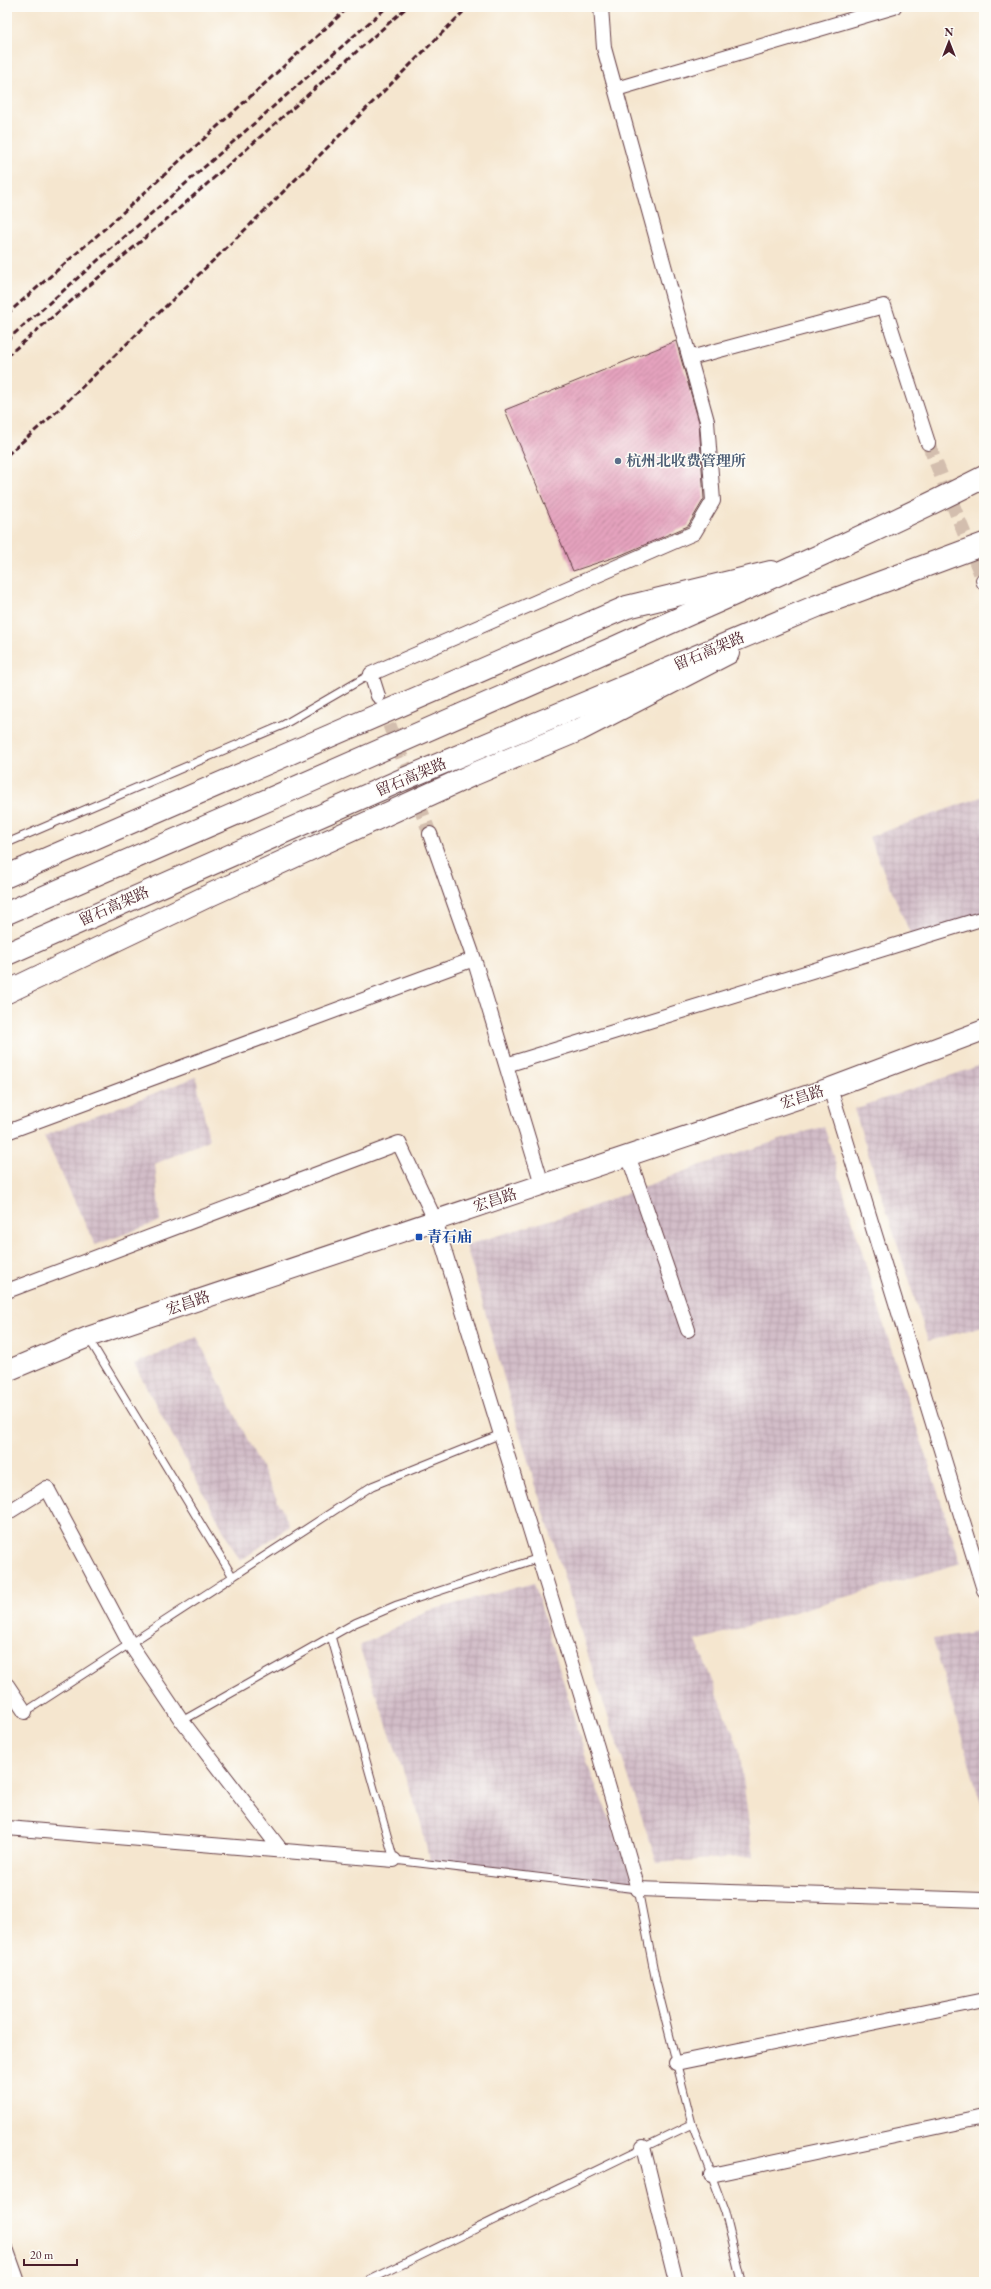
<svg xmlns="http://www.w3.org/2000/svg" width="991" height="2289" font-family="'EB Garamond','Noto Serif SC',serif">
<defs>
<pattern id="industrial-grid" width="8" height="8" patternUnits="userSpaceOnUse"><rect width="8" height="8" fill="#d2bdc8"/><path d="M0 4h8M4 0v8" fill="none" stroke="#b6a2ac"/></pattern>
<pattern id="building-hatch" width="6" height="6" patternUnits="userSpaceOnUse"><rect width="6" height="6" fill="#e5a3be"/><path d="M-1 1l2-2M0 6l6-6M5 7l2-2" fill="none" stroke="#bc849b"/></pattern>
</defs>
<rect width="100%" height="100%" fill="#fdfcf7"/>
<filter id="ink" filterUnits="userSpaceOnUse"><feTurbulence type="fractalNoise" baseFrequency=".025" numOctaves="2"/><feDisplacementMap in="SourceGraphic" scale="8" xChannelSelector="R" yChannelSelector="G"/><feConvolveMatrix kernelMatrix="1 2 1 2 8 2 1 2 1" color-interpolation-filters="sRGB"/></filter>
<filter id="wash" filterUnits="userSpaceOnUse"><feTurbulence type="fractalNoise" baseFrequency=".012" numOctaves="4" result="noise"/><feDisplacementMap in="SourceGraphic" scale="16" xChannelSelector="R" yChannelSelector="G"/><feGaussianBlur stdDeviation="0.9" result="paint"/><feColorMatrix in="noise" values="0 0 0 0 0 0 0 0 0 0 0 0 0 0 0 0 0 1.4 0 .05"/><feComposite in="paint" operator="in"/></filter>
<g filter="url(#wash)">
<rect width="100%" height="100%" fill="#f5e6cf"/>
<path fill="url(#industrial-grid)" d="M 984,796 L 984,913 L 913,940 L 869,837 Z
M 984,1064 L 984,1326 L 928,1341 L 854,1109 Z
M 196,1077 L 209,1140 L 155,1164 L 160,1221 L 95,1245 L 44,1136 Z
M 824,1126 L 891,1348 L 961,1563 L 696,1641 L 739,1748 L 753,1856 L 657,1863 L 593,1671 L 522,1441 L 466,1245 L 580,1211 L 701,1165 Z
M 197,1337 L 290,1526 L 240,1561 L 134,1364 Z
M 534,1583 L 590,1771 L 638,1889 L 430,1864 L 420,1819 L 359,1646 L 427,1611 Z
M 984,1630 L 984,1814 L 933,1639 Z"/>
<g id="blocks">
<path fill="url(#building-hatch)" d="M 676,341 L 699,422 L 704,499 L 688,526 L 621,555 L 573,571 L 505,410 Z"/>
</g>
</g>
<g filter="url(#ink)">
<use href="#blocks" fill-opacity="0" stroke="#643d44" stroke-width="1"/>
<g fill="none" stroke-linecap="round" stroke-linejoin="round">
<path stroke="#d3beae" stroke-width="14" stroke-dasharray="14 7" stroke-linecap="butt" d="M 928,443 L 983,580
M 382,705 L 430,834"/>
<g stroke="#643d44" stroke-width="9">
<path id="lane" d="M 7,843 L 283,725 L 371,674
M 89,1339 L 233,1577
M 331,1636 L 394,1860 L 638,1889 L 656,1982 L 692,2124 L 725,2212 L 742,2282
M 25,1712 L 372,1486 L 501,1434
M 182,1721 L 355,1623 L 397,1605 L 539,1558
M 366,2282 L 692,2124"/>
</g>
<g stroke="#643d44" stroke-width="16">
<path id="street" d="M 616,89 L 894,7
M 690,358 L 884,306 L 928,443
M 983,580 L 984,583
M 378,696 L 371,674 L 694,533 L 713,501 L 707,421 L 604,48 L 601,7
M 430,834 L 474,959 L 542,1184
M 506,1065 L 984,918
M 830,1088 L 984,1590
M 7,1132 L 474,959
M 628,1155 L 688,1330
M 7,1291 L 399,1143 L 435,1220 L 597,1747 L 638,1889 L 984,1900
M 7,1513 L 47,1488 L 130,1644 L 182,1721 L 281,1850
M 7,1685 L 25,1712
M 7,1828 L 394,1860
M 676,2063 L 984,2000
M 643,2147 L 676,2282
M 711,2175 L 984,2117
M 7,2251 L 18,2282"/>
</g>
<g stroke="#643d44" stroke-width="22">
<path id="secondary" d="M 7,1371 L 88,1337 L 830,1088 L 984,1030"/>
</g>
<g stroke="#643d44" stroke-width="24">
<path id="primary" d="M 7,876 L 627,607 L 771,572
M 7,992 L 210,895 L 472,775 L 579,730 L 728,653"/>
</g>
<g stroke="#643d44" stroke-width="24">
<path id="highway" d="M 7,913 C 211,825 415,736 618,646 C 740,591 864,538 984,477
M 7,954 L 404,779 L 817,606 L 984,544"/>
</g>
<use href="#lane" stroke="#fff" stroke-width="7"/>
<use href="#street" stroke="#fff" stroke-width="14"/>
<use href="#secondary" stroke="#fff" stroke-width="20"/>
<use href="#primary" stroke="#fff" stroke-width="22"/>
<use href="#highway" stroke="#fff" stroke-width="22"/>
<path stroke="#4a1f2b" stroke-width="3" stroke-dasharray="6 3" stroke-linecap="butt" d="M 7,314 L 109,225 L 349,7
M 7,340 L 387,7
M 7,356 L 182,206 L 407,7
M 7,455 L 53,415 L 249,226 L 468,7"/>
</g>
</g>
<circle fill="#5c6f8a" stroke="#fdfcf7" stroke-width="1.5" cx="618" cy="461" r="4"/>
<rect fill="#1a4fb4" stroke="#fdfcf7" stroke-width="1.5" x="415" y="1233" width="8" height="8" rx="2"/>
<g text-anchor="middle" stroke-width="3" stroke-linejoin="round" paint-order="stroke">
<g font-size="15" font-weight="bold" fill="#4e5e75" stroke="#fdfcf7" text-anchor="start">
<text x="626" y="466">杭州北收费管理所</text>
</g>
<g font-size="15" fill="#4a1f2b" stroke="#fdfcf7">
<text transform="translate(709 651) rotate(-23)" y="5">留石高架路</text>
<text transform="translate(411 777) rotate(-23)" y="5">留石高架路</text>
<text transform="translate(114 906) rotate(-24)" y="5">留石高架路</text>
<text transform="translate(802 1097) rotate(-18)" y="5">宏昌路</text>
<text transform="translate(495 1200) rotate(-18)" y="5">宏昌路</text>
<text transform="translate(188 1303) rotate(-19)" y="5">宏昌路</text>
</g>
<g font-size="15" font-weight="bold" fill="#164399" stroke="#fdfcf7" text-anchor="start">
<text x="427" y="1242">青石庙</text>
</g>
</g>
<rect width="991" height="2289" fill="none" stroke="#fdfcf7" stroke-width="24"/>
<g transform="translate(949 42)" stroke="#fdfcf7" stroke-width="3" paint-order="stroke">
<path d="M0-3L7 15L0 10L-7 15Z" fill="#4a1f2b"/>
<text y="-6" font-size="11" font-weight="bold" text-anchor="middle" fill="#4a1f2b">N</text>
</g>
<path d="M24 2259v6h53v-6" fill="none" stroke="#4a1f2b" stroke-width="2"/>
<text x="30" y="2259" font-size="12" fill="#4a1f2b" stroke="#fdfcf7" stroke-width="3" paint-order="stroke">20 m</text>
</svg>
